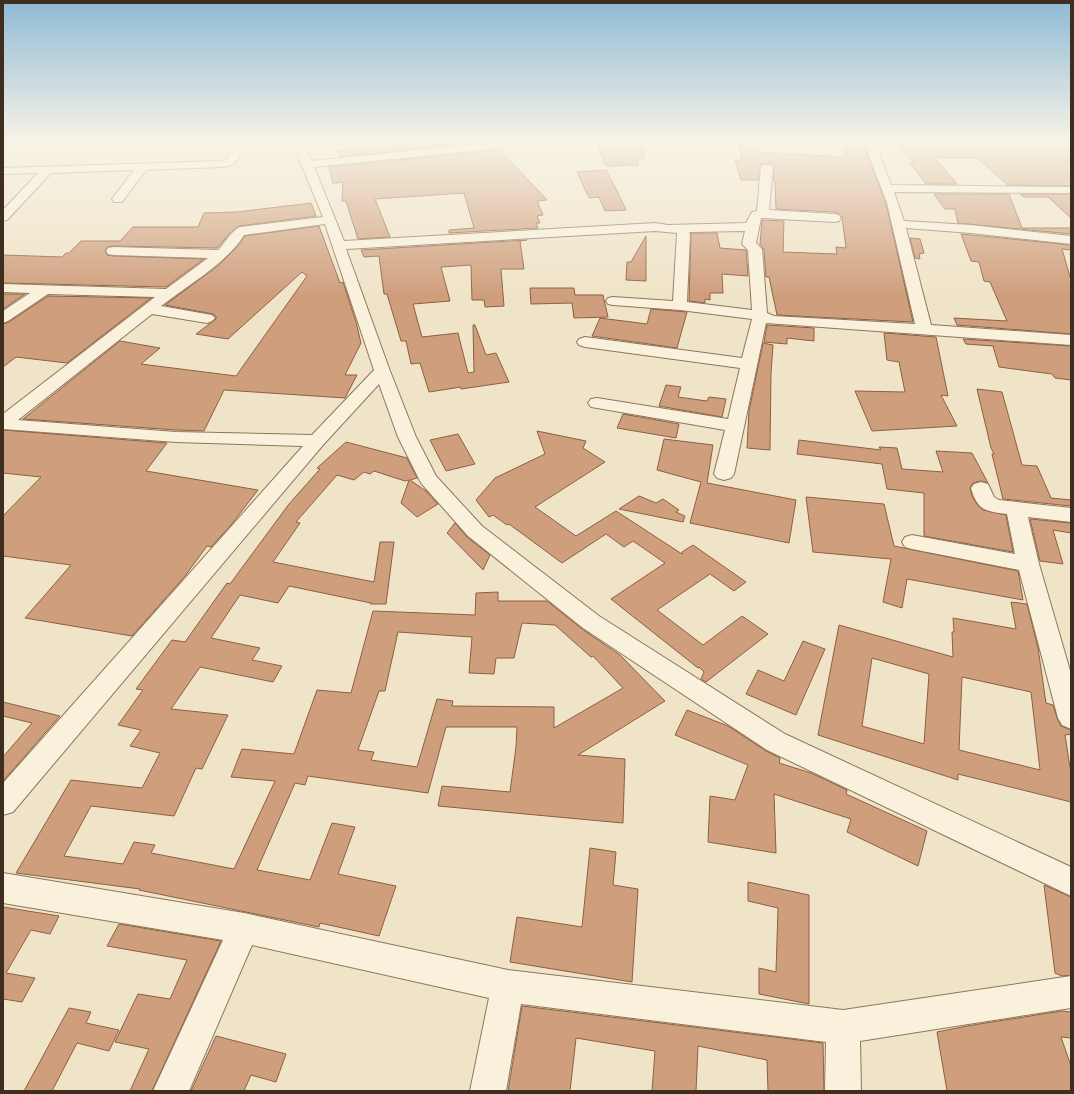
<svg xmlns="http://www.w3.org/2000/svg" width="1074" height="1094" font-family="Lora,serif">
<rect width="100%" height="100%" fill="#f0e4c8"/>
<path fill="#cf9f7d" stroke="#8d5f41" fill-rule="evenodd" d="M 399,142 L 465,142 L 466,144 L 340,157 L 338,151 L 400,145 Z
M 615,142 L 638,142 L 645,158 L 636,159 L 638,165 L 606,166 L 598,147 L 616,146 Z
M 898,144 L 930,144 L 935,146 L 1071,148 L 1071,186 L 1008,185 L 977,158 L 935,158 L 957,184 L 926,184 L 910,163 L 914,163 Z
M 739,145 L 758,145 L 759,152 L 846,157 L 843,147 L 867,148 L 867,154 L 886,203 L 913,322 L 777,315 L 769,277 L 766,277 L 764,249 L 760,244 L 762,220 L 784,221 L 783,252 L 837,254 L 836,247 L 846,248 L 842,217 L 839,214 L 835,212 L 776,209 L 775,181 L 773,181 L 774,166 L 771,164 L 762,164 L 760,167 L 758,180 L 741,180 L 735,160 L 742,160 Z
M 500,150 L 547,200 L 537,201 L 543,215 L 537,216 L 540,223 L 536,223 L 538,228 L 449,233 L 449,230 L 474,228 L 464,193 L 375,199 L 390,237 L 358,239 L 346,201 L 342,201 L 343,182 L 333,183 L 329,167 Z
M 606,170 L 615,187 L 626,210 L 605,211 L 599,197 L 589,198 L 577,172 Z
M 934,194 L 1009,194 L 1022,228 L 1071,228 L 1071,234 L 958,223 L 955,209 L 945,209 Z
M 1020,194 L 1071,194 L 1071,218 L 1048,197 L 1024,197 Z
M 311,203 L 316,216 L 239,226 L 230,233 L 217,248 L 113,246 L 108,247 L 105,250 L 107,255 L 113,256 L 204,259 L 166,287 L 3,283 L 3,255 L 62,257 L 66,253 L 69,253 L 81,241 L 120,241 L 133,227 L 198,227 L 204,213 L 237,212 Z
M 319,226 L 340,283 L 343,282 L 356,322 L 361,343 L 345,375 L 357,375 L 345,398 L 224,390 L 204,431 L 176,430 L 23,419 L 120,341 L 160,348 L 141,364 L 236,376 L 307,276 L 302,272 L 228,339 L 196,334 L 216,319 L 216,316 L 213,314 L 165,305 L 219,265 L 238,246 L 245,236 Z
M 691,233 L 717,233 L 720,248 L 746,250 L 748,276 L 722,274 L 723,293 L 710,293 L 710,300 L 705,299 L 705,303 L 689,301 Z
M 961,234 L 1071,245 L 1071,250 L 1062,249 L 1071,280 L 1071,334 L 957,325 L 954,318 L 1007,321 L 990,282 L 984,281 L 979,262 L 971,261 Z
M 646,236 L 646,281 L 626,280 L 627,262 L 631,262 Z
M 910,238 L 920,239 L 924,253 L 919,254 L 920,259 L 915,258 Z
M 527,240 L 520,241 L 524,269 L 501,269 L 504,306 L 485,307 L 484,300 L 472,300 L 471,265 L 441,267 L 450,301 L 413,304 L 422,337 L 458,333 L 468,373 L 474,372 L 473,325 L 475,325 L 486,355 L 496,353 L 509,382 L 461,389 L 461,387 L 429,392 L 420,363 L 411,364 L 406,341 L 401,341 L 387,294 L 384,294 L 379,256 L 364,257 L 361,250 Z
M 530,288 L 574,288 L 575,295 L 603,295 L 608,317 L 574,318 L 572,303 L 531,304 Z
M 3,294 L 25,294 L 3,309 Z
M 48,296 L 151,298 L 67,363 L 16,357 L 3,367 L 3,324 L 9,322 Z
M 651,309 L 687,312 L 677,348 L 592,336 L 600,318 L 647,324 Z
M 767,325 L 814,328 L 814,341 L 787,338 L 787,344 L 764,342 Z
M 884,333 L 936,337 L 948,396 L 941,395 L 957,426 L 872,431 L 855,391 L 905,392 L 899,362 L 887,360 Z
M 963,339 L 1071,346 L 1071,380 L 1055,378 L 1052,374 L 999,367 L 993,346 L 966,344 Z
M 763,343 L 773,345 L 771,373 L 770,450 L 747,448 L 749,411 Z
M 666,385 L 681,387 L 678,397 L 707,401 L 709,397 L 726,399 L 722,417 L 659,406 Z
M 977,389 L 1002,392 L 1022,465 L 1037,466 L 1051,498 L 1071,500 L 1071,506 L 1003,499 L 992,454 L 994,454 L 991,448 Z
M 623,414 L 679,424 L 676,438 L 617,428 Z
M 3,430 L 167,443 L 146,471 L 258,490 L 231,525 L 211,547 L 207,546 L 185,576 L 132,636 L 25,618 L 71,565 L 3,556 L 3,516 L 41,477 L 3,473 Z
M 537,431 L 586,441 L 583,448 L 605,462 L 535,507 L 576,536 L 616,511 L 682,554 L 682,552 L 693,545 L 746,582 L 734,591 L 710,574 L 657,610 L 703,645 L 742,616 L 768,634 L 706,682 L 701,679 L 704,672 L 699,667 L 698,668 L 611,599 L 665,563 L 633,541 L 624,547 L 606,534 L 562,563 L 509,524 L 507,525 L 493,515 L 489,517 L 476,500 L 495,478 L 545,454 Z
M 458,434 L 475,464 L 446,471 L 430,440 Z
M 664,439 L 713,445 L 707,483 L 796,500 L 789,543 L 690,523 L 701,482 L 657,470 Z
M 799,440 L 881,450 L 879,447 L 897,448 L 902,469 L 943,472 L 936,451 L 972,453 L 988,483 L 981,481 L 973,483 L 970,488 L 972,496 L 978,506 L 983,510 L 1006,515 L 1013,552 L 924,536 L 924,493 L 887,489 L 882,464 L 797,454 Z
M 346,442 L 407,458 L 417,478 L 410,480 L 426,491 L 438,504 L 417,517 L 401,503 L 409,480 L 405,481 L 374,471 L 370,474 L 364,472 L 354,480 L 337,475 L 296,522 L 300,523 L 273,562 L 374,582 L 380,542 L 394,542 L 386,604 L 370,604 L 371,603 L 289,586 L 278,603 L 240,595 L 211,638 L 260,648 L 252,660 L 282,666 L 273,682 L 200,667 L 171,709 L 228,715 L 202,769 L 196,768 L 174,816 L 91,806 L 64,856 L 123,864 L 134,842 L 155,845 L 151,853 L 234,869 L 275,781 L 231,777 L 242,749 L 294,754 L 317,690 L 351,693 L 373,611 L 475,615 L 476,593 L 498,592 L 498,601 L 547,601 L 582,629 L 620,655 L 665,701 L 578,755 L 625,759 L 623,823 L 438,806 L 442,786 L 510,792 L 516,747 L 517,727 L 446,727 L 428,793 L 308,776 L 305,785 L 295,783 L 257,870 L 310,880 L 332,823 L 355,827 L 338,874 L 396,886 L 379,936 L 320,923 L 319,927 L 275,918 L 139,890 L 140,889 L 16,873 L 71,780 L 142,788 L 160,753 L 130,746 L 141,730 L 118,725 L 143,690 L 136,689 L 172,640 L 185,642 L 227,583 L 230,584 L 289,504 L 320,469 L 317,468 ZM 522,623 L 555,625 L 591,657 L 593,656 L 623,688 L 554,728 L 554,707 L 452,706 L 453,701 L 437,699 L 417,767 L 371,760 L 374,752 L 358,750 L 379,691 L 385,691 L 398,632 L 472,637 L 469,673 L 494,674 L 496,658 L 514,658 Z
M 639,496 L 656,503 L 663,499 L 679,510 L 676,512 L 685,516 L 683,522 L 619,509 Z
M 806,497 L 884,504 L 894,546 L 1018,571 L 1023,600 L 907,579 L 902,608 L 883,602 L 891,559 L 813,552 Z
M 1030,519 L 1071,523 L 1071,533 L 1053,530 L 1063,564 L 1040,561 Z
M 455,523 L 467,537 L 490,555 L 483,570 L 447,533 Z
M 1011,602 L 1027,604 L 1038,648 L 1046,703 L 1053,705 L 1057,718 L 1061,726 L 1071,730 L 1071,734 L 1065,735 L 1071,774 L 1071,802 L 958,774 L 958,780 L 818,735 L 839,625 L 953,657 L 952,632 L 954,632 L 953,618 L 1016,629 ZM 872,658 L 929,674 L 924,744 L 862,726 ZM 962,677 L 1031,692 L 1040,770 L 959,750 Z
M 803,641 L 825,649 L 796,715 L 746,694 L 758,670 L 784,681 Z
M 3,702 L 60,716 L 3,781 L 3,757 L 32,723 L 3,716 Z
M 687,710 L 728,726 L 766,751 L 780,758 L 779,763 L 811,773 L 847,790 L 846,794 L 927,831 L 918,866 L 847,832 L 851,819 L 774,794 L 776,853 L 708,842 L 710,796 L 735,800 L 748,765 L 675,735 Z
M 590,848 L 616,852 L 613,885 L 638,889 L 632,982 L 510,962 L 517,917 L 582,927 Z
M 748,882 L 809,895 L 809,1004 L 759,994 L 759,968 L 776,972 L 778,908 L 748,901 Z
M 1044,885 L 1071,897 L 1071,975 L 1062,976 L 1055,973 Z
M 3,907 L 59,916 L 50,934 L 31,930 L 6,973 L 35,978 L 22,1002 L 3,999 Z
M 119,924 L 221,941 L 152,1091 L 130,1091 L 149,1049 L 115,1042 L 138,994 L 170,999 L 187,960 L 107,946 Z
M 522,1006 L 823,1043 L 824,1091 L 768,1091 L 767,1060 L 698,1046 L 696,1091 L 652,1091 L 655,1051 L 576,1038 L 570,1091 L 508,1091 Z
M 69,1008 L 91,1012 L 86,1023 L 119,1030 L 109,1051 L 77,1043 L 52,1091 L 24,1091 Z
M 1062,1011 L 1071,1012 L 1071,1038 L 1061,1037 L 1071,1066 L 1071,1091 L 947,1091 L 937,1032 L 967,1026 Z
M 216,1036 L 286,1054 L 276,1082 L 251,1075 L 244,1091 L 191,1091 Z"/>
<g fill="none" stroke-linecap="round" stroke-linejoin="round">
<g stroke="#8d765c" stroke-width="2">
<path id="minor" d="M 233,142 L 243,142 C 238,159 240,165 221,167 L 146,170 L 122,202 L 114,202 L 112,199 L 134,170 L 51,173 L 7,220 L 3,221 L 3,210 L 38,173 L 3,174 L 3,168 L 221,161 L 227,159 Z
M 293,142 L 303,142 L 311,161 L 498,142 L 526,143 L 521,146 L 314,167 L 344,241 L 655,223 L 668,225 L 746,223 L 752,212 L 757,211 L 761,167 L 763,165 L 771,165 L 773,167 L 769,210 L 835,214 L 839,215 L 841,218 L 839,221 L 835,222 L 761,218 L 756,243 L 762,249 L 767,313 L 774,316 L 915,324 L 887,203 L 868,153 L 880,145 L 880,142 L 890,142 L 889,148 L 879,154 L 891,185 L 1071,187 L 1071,193 L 894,192 L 904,221 L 971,225 L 1071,236 L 1071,244 L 971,233 L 906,228 L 931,325 L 1071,335 L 1071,345 L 766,323 L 734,474 L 731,478 L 724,480 L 717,478 L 714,474 L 725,430 L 597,408 L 591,407 L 588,403 L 591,399 L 597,398 L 728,419 L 740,368 L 585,347 L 579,345 L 577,342 L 579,339 L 585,337 L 742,358 L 752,319 L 680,310 L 613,305 L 608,304 L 606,301 L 608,298 L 613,297 L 673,301 L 677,233 L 655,231 L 346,249 L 390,371 L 416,437 L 436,476 L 482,526 L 599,616 L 785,734 L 1071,867 L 1071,896 L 767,750 L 583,628 L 468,536 L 421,483 L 398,437 L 379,384 L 323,445 L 13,812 L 3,815 L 3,783 L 303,446 L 176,442 L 3,429 L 3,414 L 155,297 L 48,294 L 8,321 L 3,323 L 3,311 L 30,293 L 3,292 L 3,284 L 166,289 L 208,258 L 113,255 L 108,254 L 106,251 L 108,248 L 113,247 L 218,250 C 225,243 232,230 240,227 L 323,217 L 303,168 L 301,165 L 301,164 ZM 325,224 L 374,370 L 312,435 L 176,432 L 18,420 L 152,314 L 207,323 L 212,321 L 215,318 L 212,315 L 161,306 C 186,287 229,261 244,235 ZM 745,231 L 742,244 L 748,250 L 752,310 L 687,302 L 690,234 L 689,232 Z
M 930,142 L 1071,142 L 1071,147 L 935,145 Z
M 981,482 L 988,484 L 994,497 L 999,500 L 1071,508 L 1071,522 L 1028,517 L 1039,564 L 1071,674 L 1071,729 L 1062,725 L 1058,718 L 1019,570 L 912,549 L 905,547 L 902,542 L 905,537 L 912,535 L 1015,554 L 1007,514 C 985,511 978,511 971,488 L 974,484 Z
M 3,873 L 244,913 L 508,970 L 843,1010 L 1071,976 L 1071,1008 L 860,1041 L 861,1091 L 825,1091 L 826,1042 L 521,1004 L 506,1091 L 470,1091 L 489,998 L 252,945 L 189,1091 L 153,1091 L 223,940 L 3,903 Z"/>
</g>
<use href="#minor" fill="#faf1dc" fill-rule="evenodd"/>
</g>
<linearGradient id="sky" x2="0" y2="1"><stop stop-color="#8fbad6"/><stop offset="0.48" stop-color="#f8f3e6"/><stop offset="1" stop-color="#f8f3e6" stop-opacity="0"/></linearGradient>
<rect width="1074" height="295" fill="url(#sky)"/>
<rect width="1074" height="1094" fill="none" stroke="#3d2e20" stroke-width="8"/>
</svg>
